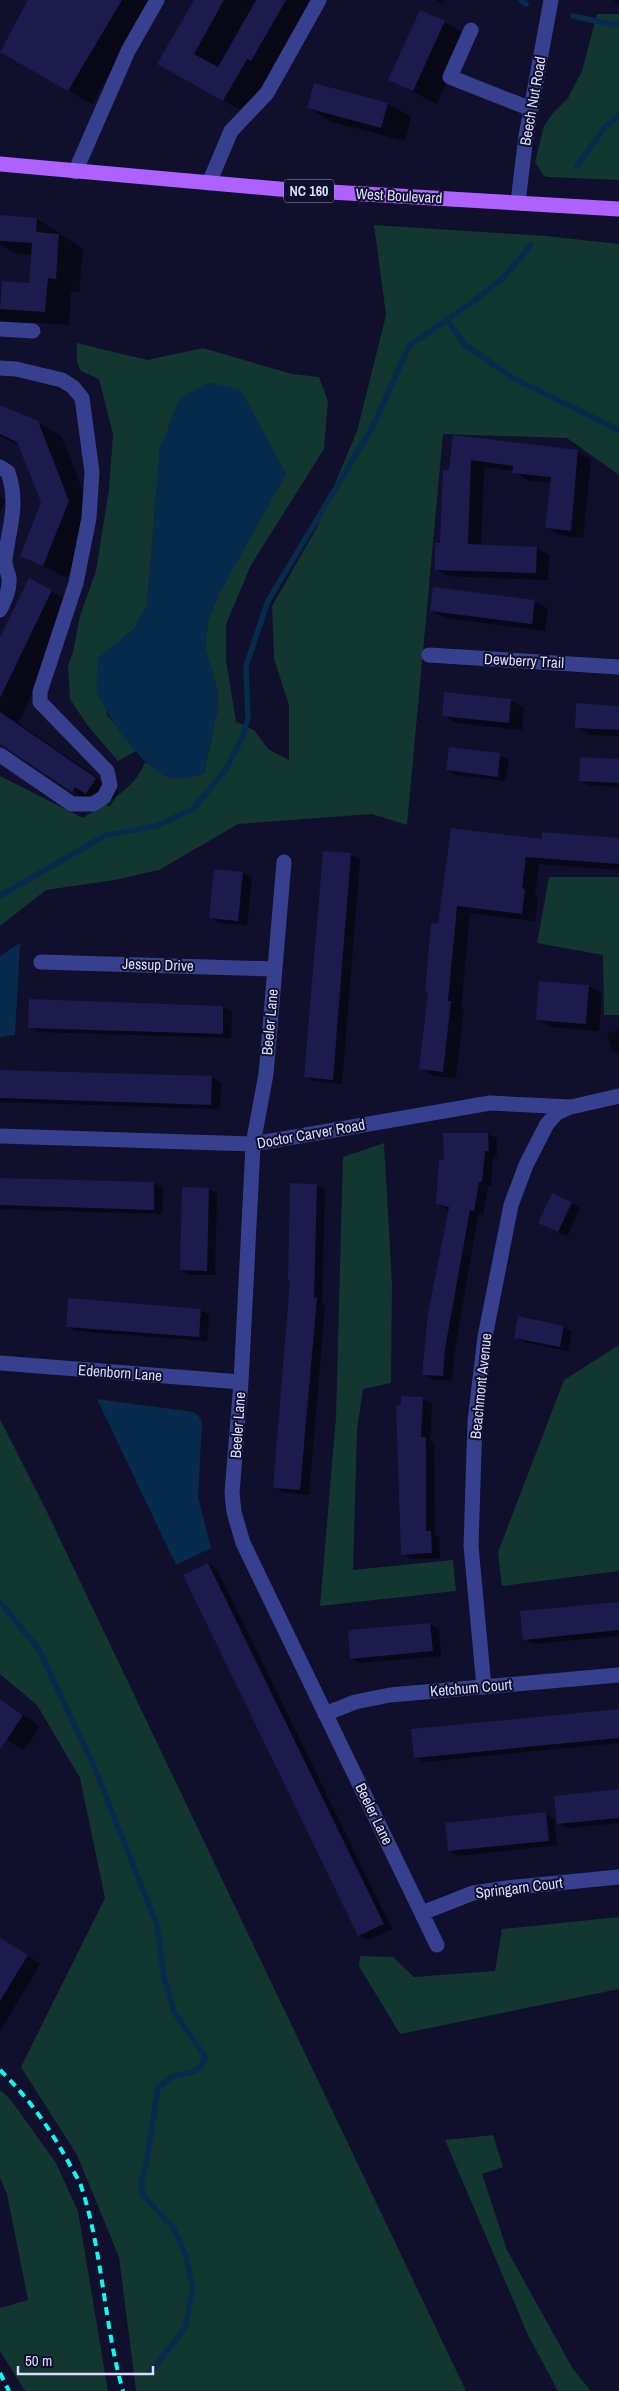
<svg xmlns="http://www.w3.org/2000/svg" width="619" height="2391" font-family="'Archivo Narrow',sans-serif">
<rect width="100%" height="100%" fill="#100f2c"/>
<path fill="#123730" d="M 597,14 L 619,14 L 619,180 L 549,177 L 544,176 L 535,162 L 544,126 L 553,113 L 568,98 L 582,71 Z
M 374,225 L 546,236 L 619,244 L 619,475 L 567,438 L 443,434 L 407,825 L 372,814 L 238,824 L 159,870 L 115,880 L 46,890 L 0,926 L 0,776 L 83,818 C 106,802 135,790 145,762 L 169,778 L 204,773 L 217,712 L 218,693 L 205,647 L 208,619 L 219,594 L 160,449 L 147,606 L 134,629 L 98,659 L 107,715 L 136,751 L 118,761 L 88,726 L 70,699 L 68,666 L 73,652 L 80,616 L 96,571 L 109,489 L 113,434 L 99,379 L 81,371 L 77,362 L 77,343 L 147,360 L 203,348 L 292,374 L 319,377 L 328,401 L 324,449 L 251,565 L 226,624 L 226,660 L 236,722 L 254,730 L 268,749 L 289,760 L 289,705 L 274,659 L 272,606 L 316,529 L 357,431 L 386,315 Z
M 549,877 L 619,877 L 619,1015 L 604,1015 L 603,955 L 537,943 Z
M 384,1143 L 392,1283 L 391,1383 L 363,1389 L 357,1430 L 353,1570 L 453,1560 L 456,1591 L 320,1606 L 336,1417 L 343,1157 Z
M 619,1345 L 619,1571 L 502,1586 L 498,1552 L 564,1380 Z
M 0,1419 L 47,1512 L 466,2391 L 136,2391 L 119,2257 L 77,2155 L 21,2067 L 105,1898 L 80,1778 L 37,1705 L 0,1674 Z
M 619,1917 L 619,1989 L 400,2034 L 359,1966 L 360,1956 L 393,1957 L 414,1977 L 495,1971 L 502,1929 Z
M 0,2090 L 11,2100 L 56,2163 L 78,2211 L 108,2391 L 25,2391 L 0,2351 L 0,2308 L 28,2300 L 7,2194 L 0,2178 Z
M 493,2135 L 503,2167 L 482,2174 L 507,2250 L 573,2369 L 591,2391 L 558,2391 L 528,2335 L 445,2140 Z"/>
<path fill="#072b4d" d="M 208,382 L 241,390 L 286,474 L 219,594 L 208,619 L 205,647 L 218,693 L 217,712 L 204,773 C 193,777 181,781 170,778 C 147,773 105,715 98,694 C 95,683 98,669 98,659 L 134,629 L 147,606 L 160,449 L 179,400 Z
M 20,943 L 15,1035 L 0,1037 L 0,956 Z
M 97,1399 L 193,1412 L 198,1415 L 202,1422 L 198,1497 L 211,1548 L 176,1565 Z"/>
<path fill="#0007" d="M 30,0 L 152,0 L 92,104 L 1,51 Z
M 195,0 L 317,0 L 248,114 L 159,64 Z
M 436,0 L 445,0 L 443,4 Z
M 614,0 L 619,0 L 619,4 L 614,1 Z
M 444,22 L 468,36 L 437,104 L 390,80 Z
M 388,104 L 411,117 L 405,141 L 332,122 L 309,108 Z
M 0,216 L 37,219 L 83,249 L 79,292 L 71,291 L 69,325 L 27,322 L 26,331 L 0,329 L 0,294 L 30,284 L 33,255 L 15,253 L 0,244 Z
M 0,407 L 37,422 L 61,436 L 93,515 L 67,578 L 22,555 L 43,502 L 20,445 L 0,436 Z
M 454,437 L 578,452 L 591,459 L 583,538 L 560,535 L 547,528 L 552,483 L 527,480 L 514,471 L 484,467 L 481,546 L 536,548 L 549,555 L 548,580 L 449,576 L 436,569 L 441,545 Z
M 0,496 L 6,500 L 0,512 Z
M 51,591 L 75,605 L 18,723 L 119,792 L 110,807 L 99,800 L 96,805 L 72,791 L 0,743 L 0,639 Z
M 534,601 L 548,609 L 545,631 L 445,618 L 431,611 Z
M 445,694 L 511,701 L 524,708 L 522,730 L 457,723 L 443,715 Z
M 619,707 L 619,736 L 590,735 L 577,727 Z
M 450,748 L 500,755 L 509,760 L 506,781 L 456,775 L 447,770 Z
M 619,761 L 619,787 L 589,785 L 580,780 Z
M 452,829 L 543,841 L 619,839 L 619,870 L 539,864 L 535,896 L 538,898 L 535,921 L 470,913 L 461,1008 L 464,1010 L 456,1078 L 434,1076 L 421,1068 L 429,993 L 426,991 L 439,925 Z
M 324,852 L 351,855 L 360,860 L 342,1084 L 314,1081 L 305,1076 Z
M 243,873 L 252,878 L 247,925 L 219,923 L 211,917 Z
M 589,986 L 602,994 L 599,1031 L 551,1027 L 537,1019 Z
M 223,1007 L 232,1012 L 231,1038 L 39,1032 L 30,1027 Z
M 619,1030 L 619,1055 L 612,1050 L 607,1033 Z
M 0,1071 L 212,1077 L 221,1083 L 220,1109 L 0,1102 Z
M 445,1134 L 488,1134 L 497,1139 L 497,1156 L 493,1156 L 491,1186 L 488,1186 L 483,1215 L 478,1215 L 454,1355 L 452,1381 L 432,1379 L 423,1374 L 449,1210 L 437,1204 L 445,1162 Z
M 0,1179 L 154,1183 L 163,1188 L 162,1214 L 0,1209 Z
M 317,1185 L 325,1190 L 322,1303 L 325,1305 L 309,1495 L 283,1492 L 274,1487 Z
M 208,1189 L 217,1194 L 215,1275 L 190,1275 L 181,1270 Z
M 571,1203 L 580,1208 L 567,1236 L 549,1228 Z
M 200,1310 L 209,1315 L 207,1341 L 76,1331 L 67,1326 Z
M 564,1327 L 572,1332 L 568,1351 L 524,1342 L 515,1337 Z
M 402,1398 L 423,1399 L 432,1404 L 430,1441 L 434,1443 L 435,1535 L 439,1538 L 440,1558 L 411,1559 L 402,1554 Z
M 208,1564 L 217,1569 L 392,1929 L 368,1940 L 359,1935 Z
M 619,1603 L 619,1636 L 533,1644 L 524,1639 Z
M 430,1624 L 439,1629 L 441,1656 L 360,1663 L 351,1658 Z
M 0,1699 L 40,1726 L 24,1750 L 0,1735 Z
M 619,1710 L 619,1743 L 424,1762 L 415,1757 Z
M 619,1790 L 619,1823 L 568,1828 L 559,1823 Z
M 545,1814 L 554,1819 L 557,1845 L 458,1856 L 449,1851 Z
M 0,1939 L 40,1964 L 0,2031 Z"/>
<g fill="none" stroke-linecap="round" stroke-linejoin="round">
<path stroke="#072b4d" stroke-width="5.5" d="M 521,0 L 526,4
M 573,16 L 614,25 L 619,23
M 577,166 L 605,127 L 619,116
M 447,320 L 465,345 L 513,378 L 619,430
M 0,896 L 106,835 L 156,826 L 193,809 L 226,769 L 242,738 L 248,718 L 246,666 L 268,601 L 373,426 L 409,346 L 475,300 L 503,278 L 531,245
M 0,1602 L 38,1648 L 93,1764 L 157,1925 L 164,1977 L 174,2012 L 206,2058 C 195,2075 192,2071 175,2076 C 169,2077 163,2084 158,2088 L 146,2164 L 141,2183 L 143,2195 L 174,2229 L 186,2256 L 193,2288 L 185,2328 L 150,2373"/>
</g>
<path fill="#1d1a4e" d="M 28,0 L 122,0 L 68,91 L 0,52 Z
M 194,0 L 224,0 L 194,54 L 218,67 L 256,0 L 286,0 L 251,61 L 247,59 L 223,101 L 157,64 Z
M 420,10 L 445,21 L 413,91 L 388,80 Z
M 314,83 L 388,103 L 381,128 L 307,108 Z
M 0,215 L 37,218 L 36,232 L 59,234 L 56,279 L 48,278 L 45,312 L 0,309 L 2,281 L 29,283 L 32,243 L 0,241 Z
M 0,405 L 38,421 L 69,501 L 43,566 L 20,556 L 41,502 L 17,442 L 0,434 Z
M 453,435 L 578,450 L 571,531 L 545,528 L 551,477 L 512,473 L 513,466 L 471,460 L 468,544 L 537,547 L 536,573 L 435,570 L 435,543 L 440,543 L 443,470 L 449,470 Z
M 29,578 L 52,590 L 0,698 L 0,637 Z
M 433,587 L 535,600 L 532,624 L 430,611 Z
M 444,692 L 511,699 L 509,723 L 442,716 Z
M 576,703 L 619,706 L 619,730 L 575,728 Z
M 0,712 L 96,778 L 86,794 L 75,787 L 72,792 L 0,744 Z
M 449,747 L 500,753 L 498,777 L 446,770 Z
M 580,757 L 619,759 L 619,783 L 579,781 Z
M 451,828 L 542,839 L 542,832 L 619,838 L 619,864 L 526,857 L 522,888 L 525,889 L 522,914 L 457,906 L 448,1001 L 451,1001 L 443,1072 L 419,1069 L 428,992 L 425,992 L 431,923 L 438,924 Z
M 323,851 L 351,853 L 333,1080 L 304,1077 Z
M 214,869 L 243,872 L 238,921 L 209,918 Z
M 539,981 L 589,985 L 586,1024 L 536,1020 Z
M 29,999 L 223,1006 L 223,1034 L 28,1028 Z
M 0,1070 L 212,1076 L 211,1105 L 0,1098 Z
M 443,1133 L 488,1133 L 489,1151 L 485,1151 L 482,1182 L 479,1182 L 474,1211 L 470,1210 L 445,1349 L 443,1376 L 422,1375 L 428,1313 L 449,1207 L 436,1204 L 439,1160 L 444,1160 Z
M 0,1178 L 154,1182 L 154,1210 L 0,1205 Z
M 290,1183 L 317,1184 L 314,1298 L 317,1298 L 300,1490 L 273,1488 L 290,1281 L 288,1280 Z
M 182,1187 L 209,1188 L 207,1271 L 180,1270 Z
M 552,1193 L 572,1202 L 558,1232 L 538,1223 Z
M 68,1298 L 201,1309 L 199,1337 L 66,1327 Z
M 518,1316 L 564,1326 L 560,1347 L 514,1338 Z
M 401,1396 L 423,1397 L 421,1437 L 426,1437 L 426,1531 L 431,1531 L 432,1553 L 401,1555 L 396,1405 L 401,1405 Z
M 208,1563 L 384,1924 L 358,1936 L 183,1575 Z
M 619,1602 L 619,1630 L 523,1640 L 520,1611 Z
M 430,1623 L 433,1651 L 350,1659 L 348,1630 Z
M 0,1699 L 23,1715 L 0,1750 Z
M 619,1709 L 619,1738 L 414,1758 L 411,1729 Z
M 619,1789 L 619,1818 L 557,1824 L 554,1796 Z
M 546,1812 L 549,1841 L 448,1851 L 445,1823 Z
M 0,1938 L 28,1955 L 0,2001 Z"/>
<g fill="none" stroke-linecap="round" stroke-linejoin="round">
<path stroke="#37408e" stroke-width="15" d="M 471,30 L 450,77 L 531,109
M 75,172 L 128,51 L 157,0
M 209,183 L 231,131 L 267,93 L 319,0
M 518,202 L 526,136 L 551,0
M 0,329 L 33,331
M 0,368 L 16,369 L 62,380 L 73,387 L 82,398 L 92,472 L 89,518 L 76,583 L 40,692 L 40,702 L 107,771 L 110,785 L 104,797 L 93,804 L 72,804 L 0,755
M 0,467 L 8,472 C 19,505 9,527 5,559 C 4,566 8,571 9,578 C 10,590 5,599 0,610
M 429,655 L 619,667
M 284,862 L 266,1074 L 253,1144 L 252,1166 L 241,1382 L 232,1493 L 234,1512 L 243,1543 L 437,1945
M 41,962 L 275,969
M 0,1136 L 253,1144 L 490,1103 L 571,1107 L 619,1096
M 0,1363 L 241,1382
M 484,1687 L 471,1546 L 475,1421 L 485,1337 L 511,1205 L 526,1165 L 547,1124 L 557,1113 L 570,1107
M 325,1714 L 355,1702 L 390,1695 L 619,1675
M 422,1913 L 473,1893 L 507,1888 L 619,1877"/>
<path stroke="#ae61ff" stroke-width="15" d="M 0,164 L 279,189 L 619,209"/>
<path stroke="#06fff5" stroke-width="4" stroke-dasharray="8 6" stroke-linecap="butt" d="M 0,2070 C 29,2098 51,2130 70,2165 C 74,2173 80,2181 82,2189 C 103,2254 104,2325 123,2391
M 0,2373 L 9,2391"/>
</g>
<g text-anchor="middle" stroke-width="4" stroke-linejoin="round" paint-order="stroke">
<rect fill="#100f2c" stroke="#9d9ec0" stroke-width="1" x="284" y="179.5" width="50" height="23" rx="4"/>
<g font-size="14" font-weight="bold" fill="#dadbff">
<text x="309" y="196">NC 160</text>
</g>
<g font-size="15" fill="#dadbff" stroke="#100f2c">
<text transform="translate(533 101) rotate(-80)" y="5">Beech Nut Road</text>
<text transform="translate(399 196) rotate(3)" y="5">West Boulevard</text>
<text transform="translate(524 661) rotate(3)" y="5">Dewberry Trail</text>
<text transform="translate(158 965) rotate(2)" y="5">Jessup Drive</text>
<text transform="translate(270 1022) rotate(-85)" y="5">Beeler Lane</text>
<text transform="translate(311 1134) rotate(-10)" y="5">Doctor Carver Road</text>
<text transform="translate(120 1373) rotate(4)" y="5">Edenborn Lane</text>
<text transform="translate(481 1386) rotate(-84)" y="5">Beachmont Avenue</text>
<text transform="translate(238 1425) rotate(-86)" y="5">Beeler Lane</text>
<text transform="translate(471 1688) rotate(-5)" y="5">Ketchum Court</text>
<text transform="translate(374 1814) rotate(64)" y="5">Beeler Lane</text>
<text transform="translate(519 1888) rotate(-7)" y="5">Springarn Court</text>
</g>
</g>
<path d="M18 2366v8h135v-8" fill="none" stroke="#dadbff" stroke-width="2.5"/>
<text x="25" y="2366" font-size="15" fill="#dadbff" stroke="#100f2c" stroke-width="4" paint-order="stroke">50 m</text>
</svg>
